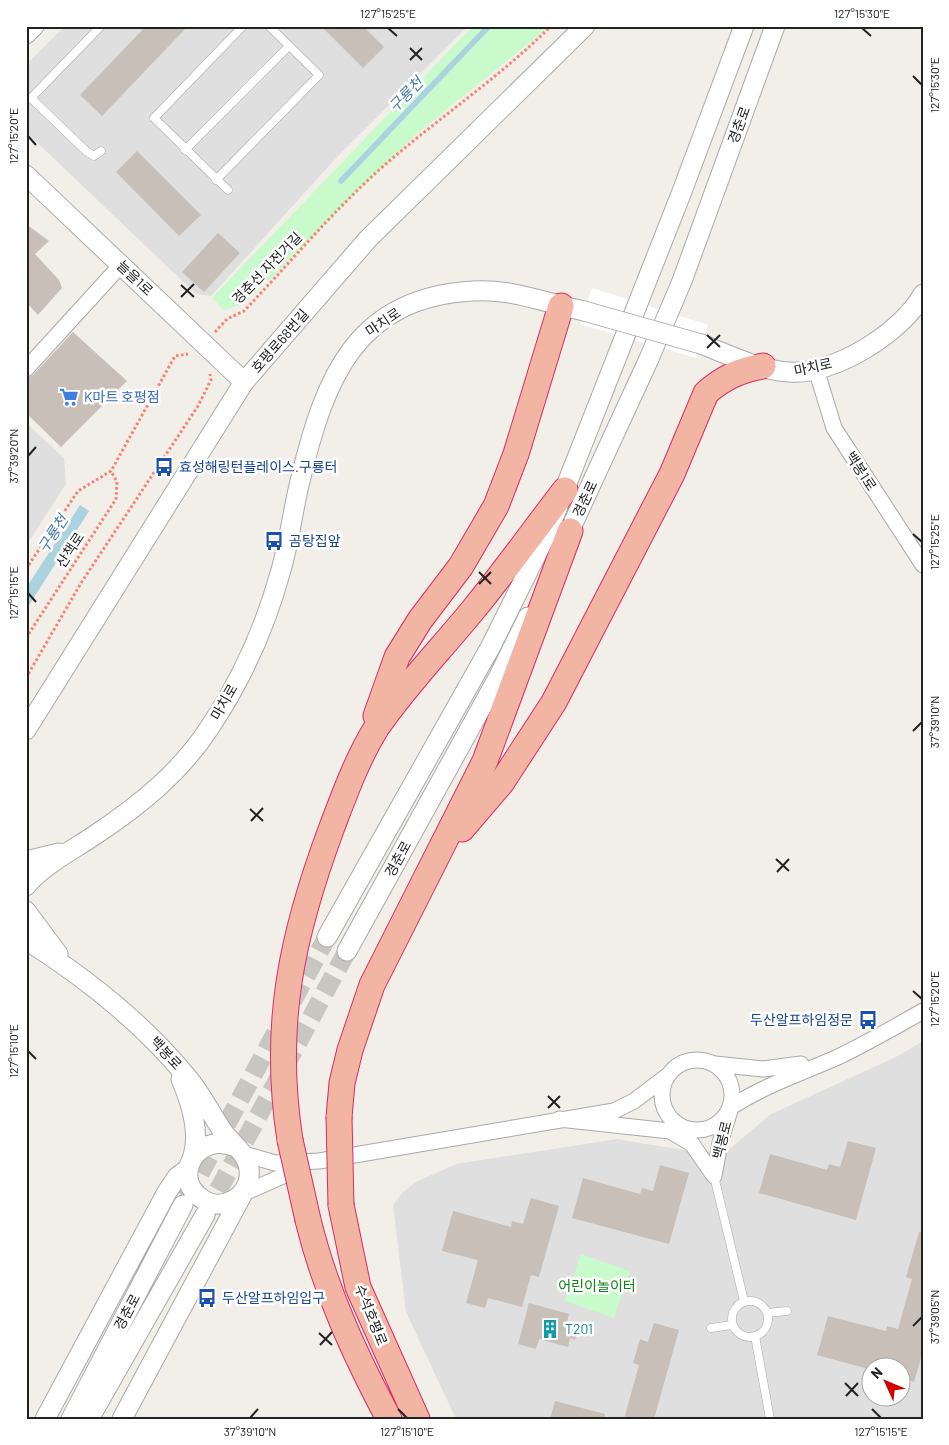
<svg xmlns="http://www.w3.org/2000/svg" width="949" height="1445" font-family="Barlow,'Noto Sans KR',sans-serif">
<rect width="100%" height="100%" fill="#f2efe9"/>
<path fill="#e0dfdf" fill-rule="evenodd" d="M 65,26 L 468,26 L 338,156 L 211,296 L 196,294 L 26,132 L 26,65 Z
M 26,423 L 64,458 L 66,484 L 26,546 Z
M 923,1041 L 923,1419 L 456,1419 L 406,1312 L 393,1205 L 403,1192 L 416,1182 L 456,1164 L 617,1139 L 689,1151 L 726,1152 L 771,1114 L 896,1057 ZM 872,1368 L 902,1368 L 902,1398 L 872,1398 Z"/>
<path fill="#c8facc" d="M 473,26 L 550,26 L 414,136 L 247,302 L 224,310 L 212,298 Z
M 581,1254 L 630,1271 L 614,1318 L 565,1301 Z"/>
<path fill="#aad3df" d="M 80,505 L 89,511 L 26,610 L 26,588 Z"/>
<path fill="#fff" d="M 592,288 L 708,325 L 696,358 L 580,324 Z"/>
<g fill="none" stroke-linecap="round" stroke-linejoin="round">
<path stroke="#aad3df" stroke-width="5.5" d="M 341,181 L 489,26"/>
</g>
<path fill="#c7bfb8" d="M 146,26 L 188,26 L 102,116 L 80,95 Z
M 321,26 L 363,26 L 384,47 L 363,68 Z
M 137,151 L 201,215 L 179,236 L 116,172 Z
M 26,224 L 49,241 L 35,254 L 59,280 L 62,288 L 38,315 L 26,302 Z
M 218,233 L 240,253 L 204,292 L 182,272 Z
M 73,332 L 127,381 L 61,447 L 26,413 L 26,379 L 33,375 Z
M 848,1141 L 876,1148 L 856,1220 L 759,1193 L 770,1154 L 827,1170 L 829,1164 L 840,1167 Z
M 660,1165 L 689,1173 L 669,1244 L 572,1218 L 583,1178 L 640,1194 L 642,1188 L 653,1191 Z
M 531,1198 L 559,1206 L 539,1277 L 531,1275 L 522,1307 L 488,1298 L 485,1308 L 466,1303 L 478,1260 L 442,1251 L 453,1211 L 511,1227 L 512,1221 L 523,1224 Z
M 919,1232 L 923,1233 L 923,1351 L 914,1382 L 902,1378 L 902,1368 L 872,1368 L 872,1370 L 817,1355 L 828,1316 L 886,1331 L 887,1326 L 898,1329 L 912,1279 L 906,1277 Z
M 529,1303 L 569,1314 L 567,1322 L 579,1326 L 575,1340 L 570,1338 L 568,1347 L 539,1339 L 536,1349 L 518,1344 Z
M 654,1323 L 679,1330 L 654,1419 L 624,1419 L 639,1365 L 633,1363 L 640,1339 L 648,1342 Z
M 555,1401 L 605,1414 L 604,1419 L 550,1419 Z"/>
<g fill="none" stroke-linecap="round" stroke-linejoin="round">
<path stroke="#c8c6c1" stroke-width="19" stroke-dasharray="19 9" stroke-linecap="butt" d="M 187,1198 L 327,937
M 205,1215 L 347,951"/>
<g stroke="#a9a9a9" stroke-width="9">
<path id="service" d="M 185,150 L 289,46
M 101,151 L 94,156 L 86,151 L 31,98 L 101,26
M 216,180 L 319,75 L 269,26
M 228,190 L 154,118 L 243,26
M 714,1176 L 744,1301
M732 1319a18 18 0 1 1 36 0a18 18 0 1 1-36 0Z
M 767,1313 L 787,1311
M 711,1328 L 732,1325
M 755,1336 L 770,1419"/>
</g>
<g stroke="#a9a9a9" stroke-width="17">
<path id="minor" d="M 26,369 L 121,265
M 816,369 L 834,428 L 923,565
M662 1095a35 35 0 1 1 70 0a35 35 0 1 1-70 0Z
M 715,1064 L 763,1069 L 801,1064
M 559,1119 L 670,1131 L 692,1144 L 714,1176 L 720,1143 L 731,1107 C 765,1085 802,1073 838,1057 C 867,1043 895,1027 923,1011
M 244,1154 L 275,1163 L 319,1161 L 614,1111 L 634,1101 L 667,1076
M 242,1194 L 301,1168"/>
</g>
<g stroke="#a9a9a9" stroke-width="21">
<path id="tertiary" d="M 26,34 L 34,26
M 26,175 L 244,382
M 701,344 C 729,355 759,370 789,372 C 833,376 903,332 923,294
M 564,543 L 648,361 L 682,281 L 775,26
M 26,730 L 244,382 L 368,239 L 585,26
M 26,861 L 59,853
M 26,886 C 43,865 73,850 95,835 C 140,805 181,772 210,727 C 242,679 266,625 281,570 C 290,539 293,508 301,477 C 325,377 357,297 473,291 C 511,288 548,304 584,311
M 26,911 L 58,954
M 327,937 L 491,646 L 549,529 L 681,194 L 744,26
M 26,940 C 86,978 142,1022 187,1077 C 202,1094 211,1115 224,1133 C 230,1141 239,1148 244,1156 C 255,1173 248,1195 229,1202 C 221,1205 211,1205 204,1200 C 169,1180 196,1130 236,1147
M 347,951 L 500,674 L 528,617
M 181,1079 C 191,1103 201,1133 192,1159
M 45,1419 L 167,1192 L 177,1177 L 189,1168
M 71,1419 L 183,1205
M 89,1419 L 205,1215
M 122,1419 L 242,1195"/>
</g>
<g stroke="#dc2a67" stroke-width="27">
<path id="trunk" d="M 376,716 L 397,657 L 420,620 L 461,566 L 496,506 L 516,454 L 561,306
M 462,829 L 502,782 L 554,702 L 672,474 L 706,393 C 724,377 741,370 763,366
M 339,1117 L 342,1083 L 350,1050 L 372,985 L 485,761 L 570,531
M 290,1140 C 272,1025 292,934 332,827 C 345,793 358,757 377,727 C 406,685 441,649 473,610 C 505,571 534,530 565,490
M 341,1205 L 358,1287 L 417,1419
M 308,1220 C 325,1290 355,1355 389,1419"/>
</g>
<path stroke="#fa8072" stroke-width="3" stroke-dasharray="2.5 2.5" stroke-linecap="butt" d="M 215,332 L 227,319 L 244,311 C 291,262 335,208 387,163 C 441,116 500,77 551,26
M 26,569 L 78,491 L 111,471 L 175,356 L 188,354
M 26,638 L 116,499 L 117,482 L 111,471
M 26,678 L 81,583 L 198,406 L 211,380 L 210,374"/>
<use href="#service" stroke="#fff" stroke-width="8"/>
<use href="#minor" stroke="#fff" stroke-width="15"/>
<use href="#tertiary" stroke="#fff" stroke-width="19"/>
<use href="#trunk" stroke="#f2b4a3" stroke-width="25"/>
<g stroke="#a9a9a9" stroke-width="21" stroke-linecap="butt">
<path id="tertiary-bridge" d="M 584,311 L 701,344"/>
</g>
<g stroke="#dc2a67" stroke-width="27" stroke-linecap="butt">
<path id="trunk-bridge" d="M 339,1117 L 341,1205
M 290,1140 L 308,1220"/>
</g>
<use href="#tertiary-bridge" stroke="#fff" stroke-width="19"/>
<use href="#trunk-bridge" stroke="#f2b4a3" stroke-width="25"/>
</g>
<path fill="none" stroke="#222" stroke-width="2" d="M 388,28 L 397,36M 862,28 L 871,36M 410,48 L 422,60M 410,60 L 422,48M 913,76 L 922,85M 28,136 L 36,145M 181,285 L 194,297M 181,297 L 194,284M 707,335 L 720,347M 707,348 L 720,335M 28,456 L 36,447M 913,534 L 922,542M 479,572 L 491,584M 479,584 L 491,572M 28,593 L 36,602M 913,731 L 922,722M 250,809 L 263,821M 251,821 L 263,808M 776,859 L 789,871M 777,872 L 789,859M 913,991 L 922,999M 28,1051 L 36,1059M 548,1096 L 560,1108M 548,1108 L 560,1096M 913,1326 L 922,1317M 319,1333 L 332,1345M 320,1345 L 332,1332M 845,1383 L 858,1396M 846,1396 L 858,1383M 398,1409 L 407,1418M 872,1409 L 881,1418M 250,1418 L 258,1409"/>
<defs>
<g id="supermarket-bare" transform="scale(1.5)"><path d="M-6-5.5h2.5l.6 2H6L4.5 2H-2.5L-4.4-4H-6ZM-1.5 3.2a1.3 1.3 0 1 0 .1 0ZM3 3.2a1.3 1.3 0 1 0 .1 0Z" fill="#3f7fe0" stroke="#fff" stroke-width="2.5" paint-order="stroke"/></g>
<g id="bus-bare" transform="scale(1.5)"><path d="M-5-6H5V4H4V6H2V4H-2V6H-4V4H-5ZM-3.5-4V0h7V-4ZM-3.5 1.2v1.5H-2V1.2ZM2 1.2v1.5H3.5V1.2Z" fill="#1a4fb4" stroke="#fff" stroke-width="2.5" paint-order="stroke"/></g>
<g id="building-bare" transform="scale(1.5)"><path d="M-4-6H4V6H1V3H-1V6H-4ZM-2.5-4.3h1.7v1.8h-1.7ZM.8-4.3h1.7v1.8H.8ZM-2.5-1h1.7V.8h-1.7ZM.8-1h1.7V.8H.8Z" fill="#0f9aa8" stroke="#fff" stroke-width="2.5" paint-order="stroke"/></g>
</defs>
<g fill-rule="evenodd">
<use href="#supermarket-bare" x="69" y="397"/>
<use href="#bus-bare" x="164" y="467"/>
<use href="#bus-bare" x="274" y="541"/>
<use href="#bus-bare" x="868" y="1020"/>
<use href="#bus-bare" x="207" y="1298"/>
<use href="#building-bare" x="550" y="1329"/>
</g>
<g text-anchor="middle" stroke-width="5" stroke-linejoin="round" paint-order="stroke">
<g font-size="14" fill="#222" stroke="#fff">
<text transform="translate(739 125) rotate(-70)" y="5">경춘로</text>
<text transform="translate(267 268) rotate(-46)" y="5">경춘선 자전거길</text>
<text transform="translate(135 278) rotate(43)" y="5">늘을1로</text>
<text transform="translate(383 322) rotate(-34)" y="5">마치로</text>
<text transform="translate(280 341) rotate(-49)" y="5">호평로68번길</text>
<text transform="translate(813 367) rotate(-12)" y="5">마치로</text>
<text transform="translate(861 471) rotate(57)" y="5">백봉1로</text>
<text transform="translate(585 499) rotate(-65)" y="5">경춘로</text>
<text transform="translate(70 550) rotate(-57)" y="5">산책로</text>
<text transform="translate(224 702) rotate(-60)" y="5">마치로</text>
<text transform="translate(398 859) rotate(-61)" y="5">경춘로</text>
<text transform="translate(166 1053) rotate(47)" y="5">백봉로</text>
<text transform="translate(722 1140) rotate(-76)" y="5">백봉로</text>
<text transform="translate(127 1312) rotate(-62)" y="5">경춘로</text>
<text transform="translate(371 1315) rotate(68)" y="5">수석호평로</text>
</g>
<g font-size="14" fill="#366cbe" stroke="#fff" text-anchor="start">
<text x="84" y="402">K마트 호평점</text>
</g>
<g font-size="14" fill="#164399" stroke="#fff" text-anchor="start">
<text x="179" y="472">효성해링턴플레이스.구룡터</text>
<text x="289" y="546">곰탕집앞</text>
<text x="853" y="1025" text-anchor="end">두산알프하임정문</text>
<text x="222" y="1303">두산알프하임입구</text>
</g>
<g font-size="14" fill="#0c8416" stroke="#fff">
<text x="597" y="1291">어린이놀이터</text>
</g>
<g font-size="14" fill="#0d838f" stroke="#fff" text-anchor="start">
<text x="565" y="1334">T201</text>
</g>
<g font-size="15" font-style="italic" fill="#4a7aab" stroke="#fff">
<text transform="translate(406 95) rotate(-46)" y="5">구룡천</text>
<text transform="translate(53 534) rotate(-57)" y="5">구룡천</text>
</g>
</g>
<rect width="949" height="1445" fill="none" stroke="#ffffff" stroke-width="55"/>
<g transform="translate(886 1382) rotate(314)"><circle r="24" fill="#ffffff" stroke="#a7a7a7"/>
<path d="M0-4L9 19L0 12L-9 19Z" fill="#d40000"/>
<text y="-8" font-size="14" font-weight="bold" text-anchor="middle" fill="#222222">N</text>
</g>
<rect x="28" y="28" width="894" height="1390" fill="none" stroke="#222" stroke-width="2"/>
<g font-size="12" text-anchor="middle" fill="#222">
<text x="388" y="18">127°15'25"E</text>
<text x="862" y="18">127°15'30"E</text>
<text transform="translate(935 85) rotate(-90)" y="4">127°15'30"E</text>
<text transform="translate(14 136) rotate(-90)" y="4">127°15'20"E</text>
<text transform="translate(14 456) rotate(-90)" y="4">37°39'20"N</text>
<text transform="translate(935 542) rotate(-90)" y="4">127°15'25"E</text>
<text transform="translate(14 593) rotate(-90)" y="4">127°15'15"E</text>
<text transform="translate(935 722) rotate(-90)" y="4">37°39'10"N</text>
<text transform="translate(935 999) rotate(-90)" y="4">127°15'20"E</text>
<text transform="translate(14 1051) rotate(-90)" y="4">127°15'10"E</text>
<text transform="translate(935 1317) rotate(-90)" y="4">37°39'05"N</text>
<text x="250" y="1436">37°39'10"N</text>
<text x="407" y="1436">127°15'10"E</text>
<text x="881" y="1436">127°15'15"E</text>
</g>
</svg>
